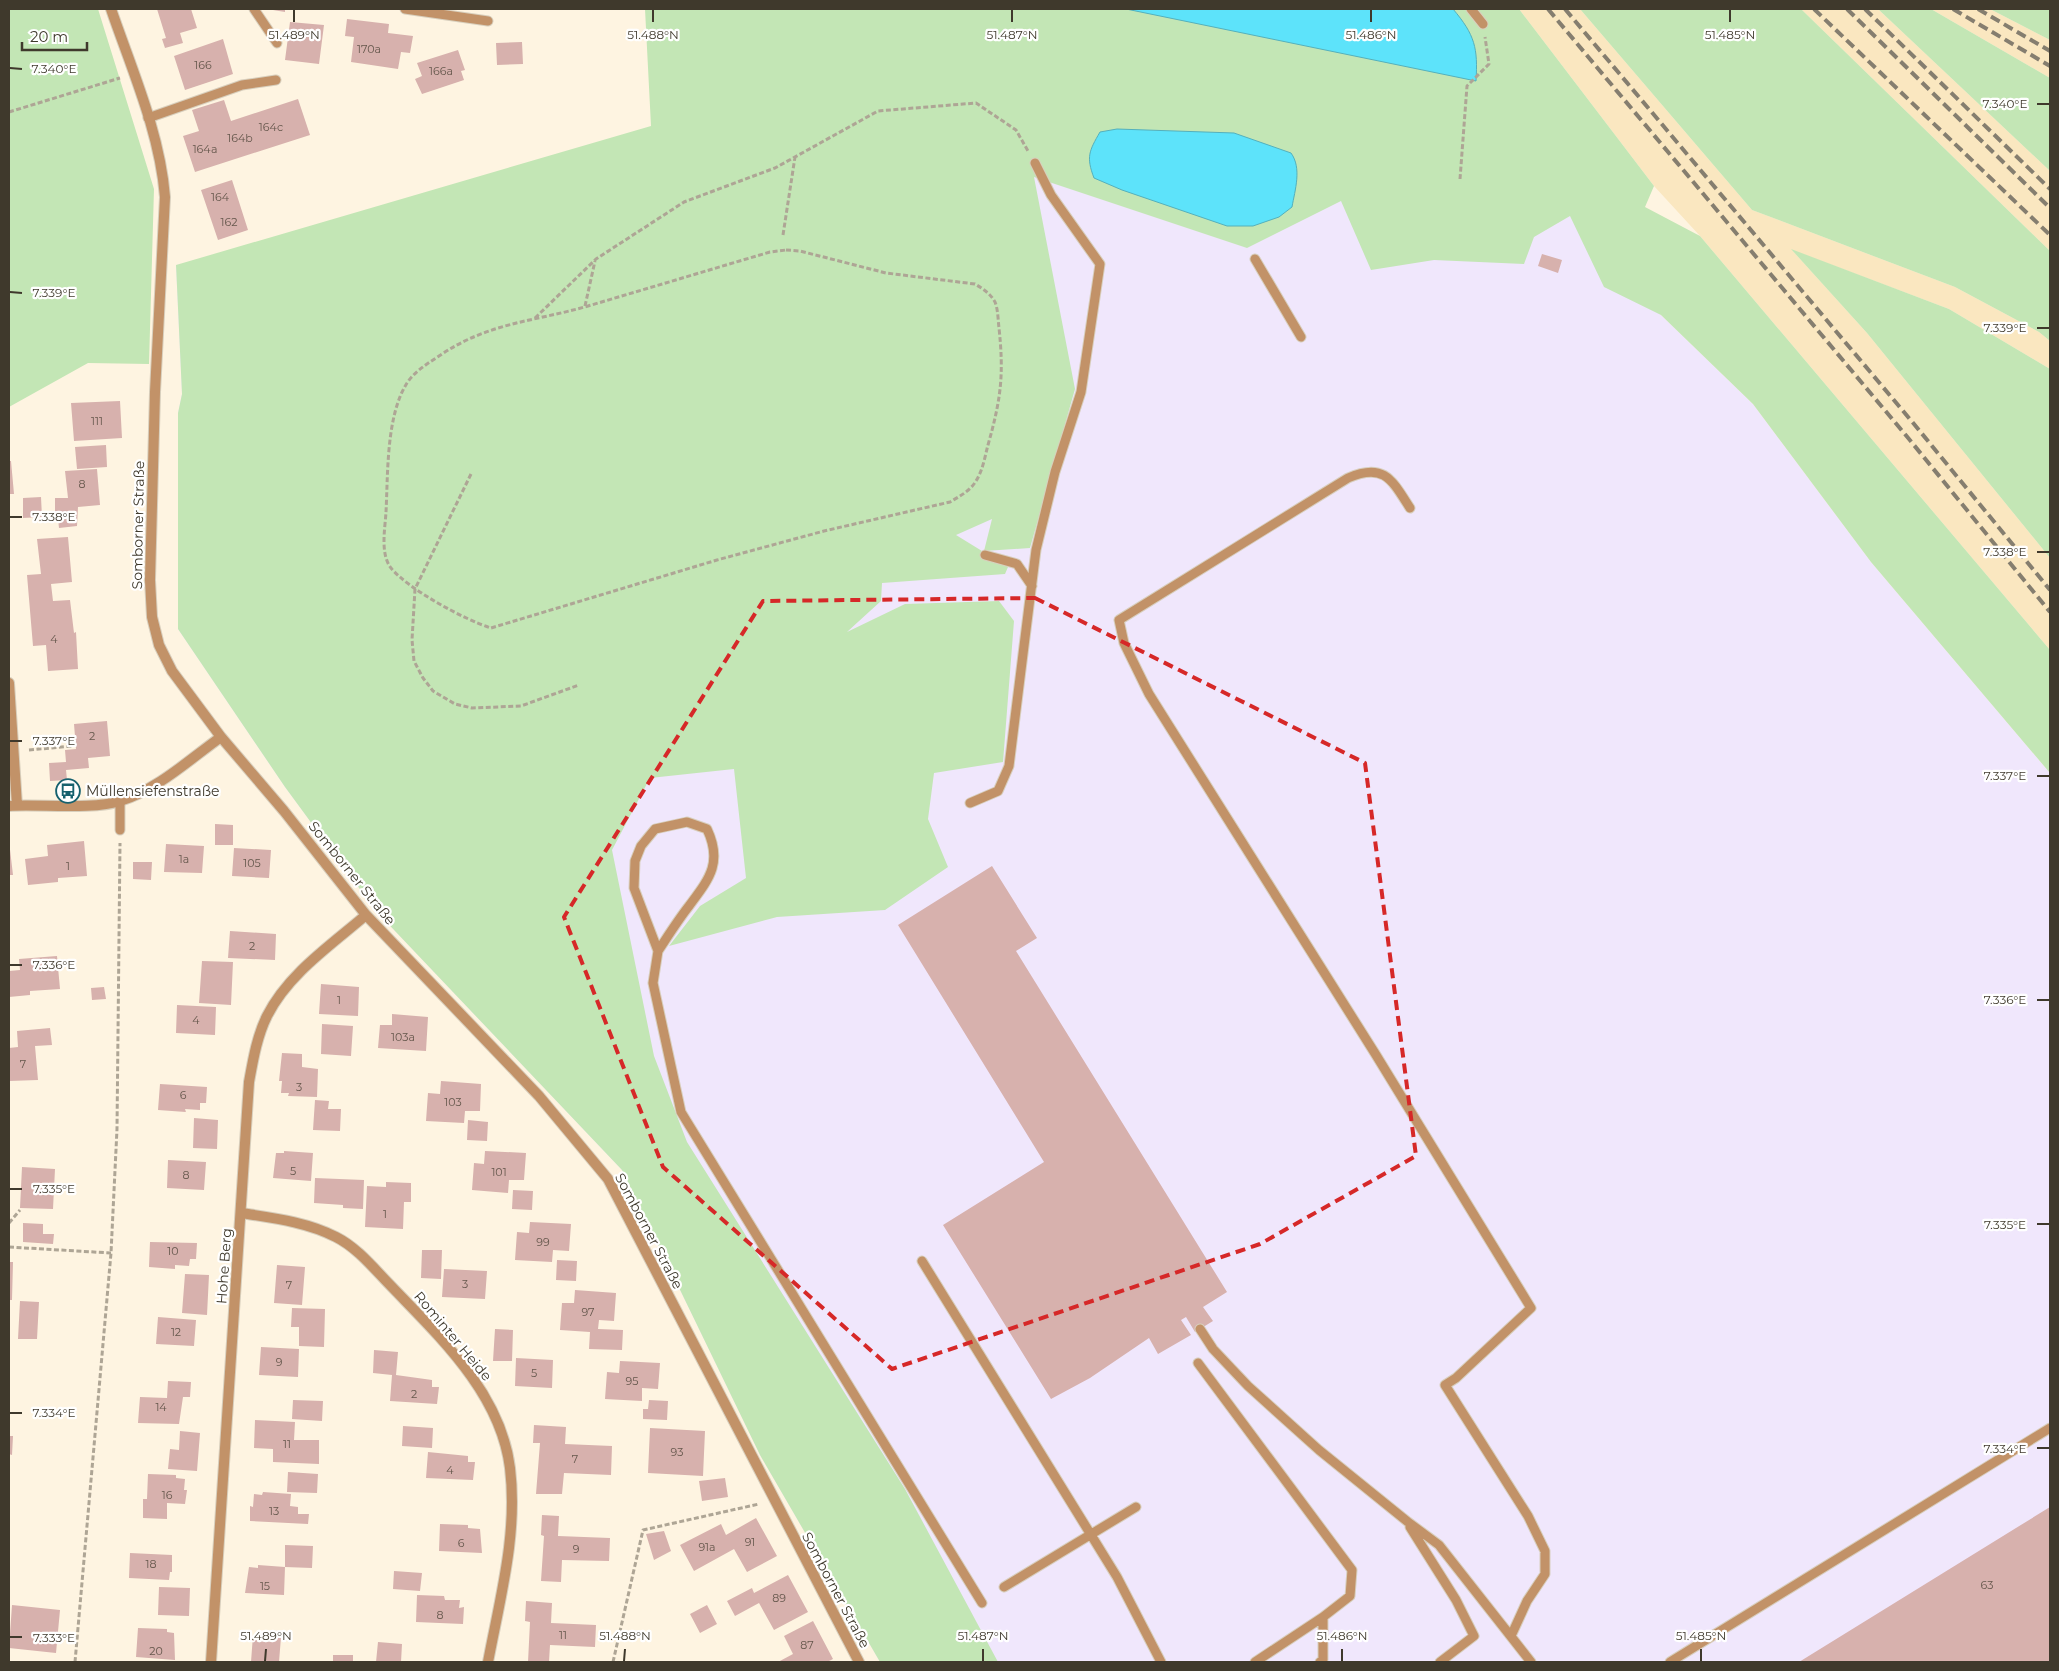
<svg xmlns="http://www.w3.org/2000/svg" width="2059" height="1671" font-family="Montserrat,sans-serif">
<rect width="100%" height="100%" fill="#fef4e1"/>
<path fill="#fae7c0" d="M 1519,9 L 1580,9 L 1752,210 L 1955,287 L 2039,332 L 2050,341 L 2050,369 L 1949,309 L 1792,250 L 1867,333 L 2050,558 L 2050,650 L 1700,236 L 1654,186 Z
M 1801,9 L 1878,9 L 2050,171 L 2050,251 Z
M 1931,9 L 1990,9 L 2050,40 L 2050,78 Z"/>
<path fill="#f0e7fc" d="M 1565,79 L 1625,268 L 1661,315 L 1753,404 L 1871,562 L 2050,773 L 2050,1662 L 880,1662 L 760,1455 L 622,1170 L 376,911 L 285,787 L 178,629 L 178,413 L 182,394 L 176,265 Z"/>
<path fill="#c3e6b5" d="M 9,9 L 98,9 L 154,189 L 149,364 L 88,363 L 9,407 Z
M 645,9 L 1519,9 L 1654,186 L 1645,207 L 1700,236 L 2050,650 L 2050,773 L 1871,562 L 1753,404 L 1661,315 L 1604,287 L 1570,216 L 1534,237 L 1524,264 L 1434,260 L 1371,270 L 1341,201 L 1247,248 L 1034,177 L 1075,389 L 1030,548 L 984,551 L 992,519 L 956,535 L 1008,567 L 1005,574 L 882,583 L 881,601 L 847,632 L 905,604 L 999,601 L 1014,621 L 1003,762 L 934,773 L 928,819 L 948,867 L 885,910 L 777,917 L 669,946 L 700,906 L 746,878 L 734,769 L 650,778 L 612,850 L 654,1056 L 687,1142 L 905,1489 L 998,1662 L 880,1662 L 760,1455 L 622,1170 L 376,911 L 285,787 L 178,629 L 178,413 L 182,394 L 176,265 L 651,126 Z
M 1580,9 L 1801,9 L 2050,251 L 2050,341 L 2039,332 L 1955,287 L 1752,210 Z
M 1878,9 L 1931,9 L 2050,78 L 2050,171 Z
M 1990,9 L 2050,9 L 2050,40 Z
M 1791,249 L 1949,309 L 2050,369 L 2050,558 L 1867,333 Z"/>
<path fill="#5de3fa" stroke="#54b0bc" d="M 1126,9 L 1453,9 C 1475,35 1478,48 1476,81 Z
M 1117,129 L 1234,133 L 1291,153 C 1302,168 1295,190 1292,207 L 1279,217 L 1253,226 L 1227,226 L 1122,190 L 1094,178 C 1086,157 1089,151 1100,132 Z"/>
<path fill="#d7b1ad" d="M 157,9 L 191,9 L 197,28 L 180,33 L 183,43 L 165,48 L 162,39 L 166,38 Z
M 267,9 L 285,9 L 285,12 Z
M 347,19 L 389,24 L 388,33 L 413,36 L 410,53 L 401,52 L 398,69 L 351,62 L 354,37 L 345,36 Z
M 290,22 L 324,25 L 319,64 L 285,60 Z
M 223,39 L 233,74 L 185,90 L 174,56 Z
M 522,42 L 523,64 L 497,65 L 496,43 Z
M 458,50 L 465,70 L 461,71 L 464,80 L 422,94 L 415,79 L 422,76 L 417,63 Z
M 298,99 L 310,135 L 195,172 L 183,136 L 199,131 L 192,110 L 224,100 L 231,121 Z
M 232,180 L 248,230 L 218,240 L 201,190 Z
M 1542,254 L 1562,260 L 1558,273 L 1538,266 Z
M 120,401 L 122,438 L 74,441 L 71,403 Z
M 106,445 L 107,467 L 77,469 L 75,447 Z
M 9,461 L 11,461 L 14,494 L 9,494 Z
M 97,469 L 100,505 L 78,507 L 77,526 L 59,528 L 58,519 L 55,518 L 55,498 L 68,498 L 65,471 Z
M 41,497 L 42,517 L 23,518 L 23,498 Z
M 68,537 L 72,582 L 51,584 L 53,601 L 70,600 L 74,633 L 76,632 L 78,669 L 48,671 L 46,645 L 33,646 L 27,575 L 41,574 L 37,539 Z
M 107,721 L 110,756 L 88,758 L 89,768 L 66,770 L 67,780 L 50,781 L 49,763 L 66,762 L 65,750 L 76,749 L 74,724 Z
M 215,824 L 233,825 L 233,845 L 215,845 Z
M 9,841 L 13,875 L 9,875 Z
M 84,841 L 87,876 L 58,878 L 58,882 L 28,885 L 25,859 L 48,856 L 47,845 Z
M 166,844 L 204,846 L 202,873 L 164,872 Z
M 234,848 L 271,850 L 269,878 L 232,876 Z
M 133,862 L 152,862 L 151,880 L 133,879 Z
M 992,866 L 1037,938 L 1016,951 L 1227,1292 L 1203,1307 L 1213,1321 L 1200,1329 L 1195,1332 L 1186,1317 L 1181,1320 L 1191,1335 L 1158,1354 L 1149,1338 L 1090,1378 L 1051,1399 L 943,1225 L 1044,1162 L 898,925 Z
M 230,931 L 276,934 L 275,960 L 228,958 Z
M 57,956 L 60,989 L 30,991 L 30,995 L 9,997 L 9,971 L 20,970 L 19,959 Z
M 202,961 L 233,962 L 231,1005 L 199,1003 Z
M 321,984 L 359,987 L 358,1016 L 319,1014 Z
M 104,987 L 106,999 L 92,1000 L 91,988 Z
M 177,1005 L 216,1007 L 215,1035 L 176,1033 Z
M 392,1014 L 428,1017 L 426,1051 L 378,1048 L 380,1025 L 392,1025 Z
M 322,1024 L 353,1026 L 351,1056 L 321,1054 Z
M 50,1028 L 52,1045 L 35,1046 L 38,1080 L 9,1081 L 9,1048 L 18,1047 L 17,1031 Z
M 282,1053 L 302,1054 L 302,1067 L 318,1069 L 317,1097 L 288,1096 L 289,1093 L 281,1093 L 282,1081 L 279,1081 Z
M 441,1081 L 481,1084 L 480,1111 L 465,1111 L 464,1123 L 426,1121 L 428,1093 L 440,1094 Z
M 160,1084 L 207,1087 L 206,1103 L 200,1103 L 200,1110 L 185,1109 L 186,1112 L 158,1110 Z
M 315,1100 L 329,1101 L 328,1109 L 341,1109 L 340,1131 L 313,1130 Z
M 194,1118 L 218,1120 L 217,1149 L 193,1148 Z
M 468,1120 L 488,1122 L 487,1141 L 467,1140 Z
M 284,1151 L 313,1153 L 311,1181 L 273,1178 L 276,1153 L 284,1153 Z
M 485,1151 L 526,1153 L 524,1180 L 509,1180 L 508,1193 L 472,1190 L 474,1163 L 484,1164 Z
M 168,1160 L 206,1162 L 204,1190 L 167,1188 Z
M 22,1167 L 55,1169 L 53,1209 L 20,1208 Z
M 315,1178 L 364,1180 L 363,1209 L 343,1208 L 343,1205 L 314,1203 Z
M 386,1182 L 411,1183 L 411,1202 L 404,1202 L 403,1229 L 365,1227 L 367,1186 L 386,1187 Z
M 513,1190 L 533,1191 L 532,1210 L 512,1209 Z
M 530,1222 L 571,1224 L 569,1251 L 553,1250 L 552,1262 L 515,1260 L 517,1232 L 529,1233 Z
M 23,1223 L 43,1224 L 43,1234 L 54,1234 L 53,1244 L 23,1242 Z
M 150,1242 L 197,1243 L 196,1259 L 190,1259 L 189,1266 L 175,1265 L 175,1269 L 149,1267 Z
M 422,1250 L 442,1250 L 441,1279 L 421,1278 Z
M 557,1260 L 577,1261 L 576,1281 L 556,1280 Z
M 9,1262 L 13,1262 L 12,1300 L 9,1300 Z
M 277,1265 L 305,1267 L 302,1305 L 274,1303 Z
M 444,1269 L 487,1271 L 485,1299 L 442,1297 Z
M 185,1274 L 209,1275 L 207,1315 L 182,1313 Z
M 575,1290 L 616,1293 L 614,1321 L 599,1320 L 598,1329 L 623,1330 L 622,1350 L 589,1349 L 590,1332 L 560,1330 L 562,1303 L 574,1303 Z
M 20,1301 L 39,1302 L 37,1339 L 18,1339 Z
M 292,1308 L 325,1309 L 324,1347 L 299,1346 L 299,1327 L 291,1327 Z
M 158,1317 L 196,1320 L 194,1346 L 156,1344 Z
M 495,1329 L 513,1330 L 512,1361 L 493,1361 Z
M 261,1347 L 299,1349 L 298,1377 L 259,1375 Z
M 374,1350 L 398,1352 L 396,1375 L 432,1380 L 432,1387 L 439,1387 L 437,1404 L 390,1401 L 392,1375 L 373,1373 Z
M 516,1358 L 553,1360 L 552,1388 L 515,1386 Z
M 620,1361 L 660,1363 L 658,1389 L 642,1388 L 642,1401 L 605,1399 L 607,1372 L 619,1373 Z
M 168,1381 L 191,1382 L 190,1397 L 183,1397 L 179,1424 L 138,1423 L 140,1397 L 167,1398 Z
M 293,1400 L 323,1401 L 322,1421 L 292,1419 Z
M 649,1400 L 668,1401 L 667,1420 L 643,1419 L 643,1409 L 648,1409 Z
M 255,1420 L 295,1422 L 294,1440 L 319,1440 L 319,1464 L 273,1462 L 273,1449 L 254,1448 Z
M 534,1425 L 566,1427 L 565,1444 L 612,1446 L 611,1475 L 564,1473 L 562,1494 L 536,1494 L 540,1443 L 533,1443 Z
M 403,1426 L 433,1428 L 432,1448 L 402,1446 Z
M 650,1428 L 705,1431 L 703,1476 L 648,1473 Z
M 180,1431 L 200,1433 L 197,1471 L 168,1469 L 170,1449 L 179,1450 Z
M 9,1436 L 13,1436 L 12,1455 L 9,1454 Z
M 428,1452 L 468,1456 L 468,1462 L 475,1462 L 473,1480 L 426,1478 Z
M 288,1472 L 318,1474 L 317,1493 L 287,1492 Z
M 148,1474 L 176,1475 L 176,1478 L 185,1479 L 184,1490 L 187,1490 L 185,1504 L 167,1503 L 167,1519 L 143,1518 L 143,1499 L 147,1499 Z
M 725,1478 L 728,1497 L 702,1501 L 699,1481 Z
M 263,1492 L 291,1494 L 290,1506 L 298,1507 L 298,1514 L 309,1514 L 308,1524 L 250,1521 L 250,1506 L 253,1507 L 254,1494 L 262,1495 Z
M 2050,1507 L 2050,1662 L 1799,1662 Z
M 542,1515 L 559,1516 L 558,1536 L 610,1538 L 609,1561 L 562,1560 L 561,1582 L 541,1581 L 544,1536 L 541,1535 Z
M 756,1518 L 777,1556 L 747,1572 L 734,1549 L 694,1571 L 680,1545 L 721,1524 L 726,1535 Z
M 440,1524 L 468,1525 L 468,1528 L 480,1529 L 482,1553 L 439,1551 Z
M 664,1531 L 671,1551 L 654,1560 L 646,1534 Z
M 285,1545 L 313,1546 L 312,1568 L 285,1567 Z
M 130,1553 L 172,1555 L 172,1572 L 170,1572 L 169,1580 L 129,1578 Z
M 258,1565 L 285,1567 L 284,1595 L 245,1593 L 249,1567 L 258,1568 Z
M 394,1571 L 422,1573 L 420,1591 L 393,1589 Z
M 788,1575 L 808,1612 L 774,1630 L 759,1603 L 735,1616 L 727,1601 L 752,1588 L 754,1593 Z
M 159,1587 L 190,1588 L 189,1616 L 158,1615 Z
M 417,1595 L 444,1596 L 445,1600 L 460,1600 L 459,1608 L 464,1607 L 463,1624 L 416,1622 Z
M 526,1601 L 552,1603 L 551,1623 L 596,1625 L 595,1647 L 550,1645 L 549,1662 L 528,1662 L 530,1622 L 525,1621 Z
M 12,1605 L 60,1610 L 56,1653 L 9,1648 Z
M 707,1605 L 717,1624 L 700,1633 L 690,1614 Z
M 813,1621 L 833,1659 L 827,1662 L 778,1662 L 793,1654 L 784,1636 Z
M 138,1628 L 167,1629 L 167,1632 L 174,1633 L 175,1660 L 136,1657 Z
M 253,1635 L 281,1637 L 279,1662 L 251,1662 Z
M 378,1642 L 402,1644 L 401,1662 L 376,1662 Z
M 333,1655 L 353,1655 L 353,1662 L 333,1662 Z"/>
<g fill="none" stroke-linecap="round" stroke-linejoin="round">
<g stroke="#d8cfbd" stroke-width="11">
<path id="lane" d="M 254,9 L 277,43
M 405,9 L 488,21
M 1471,9 L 1483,24
M 148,118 L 242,85 L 276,80
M 1255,259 L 1301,337
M 1410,508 C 1392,480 1384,462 1348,478 L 1119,620 L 1124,643 L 1149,694 L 1376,1055 L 1531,1308 L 1456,1378 L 1445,1385 L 1528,1516 L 1545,1551 L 1545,1574 L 1527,1601 L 1511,1636
M 985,555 L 1017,564 L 1032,586
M 120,802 L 120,830
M 970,803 L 998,791 L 1009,766 L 1036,550 L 1055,472 L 1081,392 L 1100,264 L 1051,195 L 1035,163
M 658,951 C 668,936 678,920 689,906 C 709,879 723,863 707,829 L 687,822 L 655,829 L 641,846 L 635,861 L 634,888 L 658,951 L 653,983 L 681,1112 L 982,1603
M 922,1261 L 1117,1577 L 1161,1662
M 1200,1329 L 1213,1349 L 1248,1386 L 1319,1450 L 1408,1522 L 1439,1545 L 1531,1662
M 1198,1363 L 1352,1570 L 1350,1596 L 1323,1617 L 1323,1660 L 1320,1662
M 1410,1527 L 1456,1600 L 1474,1636 L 1440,1662
M 1004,1587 L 1136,1507
M 1255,1662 L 1323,1617
M 1670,1662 L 2050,1428"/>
</g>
<g stroke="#d8cfbd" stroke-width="12">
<path id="street" d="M 111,9 C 132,70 160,133 165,197 L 155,392 L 150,580 L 152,617 L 159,645 L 172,671 L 221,737 L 284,811 L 366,915 L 539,1096 L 608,1179 L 859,1662
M 9,683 L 17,805
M 9,806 C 39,804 93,810 120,801 C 157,790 190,759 221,737
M 241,1213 C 273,1218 307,1222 336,1237 C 358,1248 375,1270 392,1287 C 441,1338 501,1394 510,1468 C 518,1534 500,1598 488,1662
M 211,1662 L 249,1082 C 253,1060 257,1036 267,1016 C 288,974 331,945 366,915"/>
</g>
<path stroke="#aea595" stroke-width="3" stroke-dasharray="5 2.5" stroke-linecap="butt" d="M 9,112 L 120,78
M 1460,179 L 1467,86 L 1489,64 L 1485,37
M 783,235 L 795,157
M 786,250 L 800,251 L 886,273 L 975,284 C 983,289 990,293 995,302 C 998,309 998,320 999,328 C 1004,375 1001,399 988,445 C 985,456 983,470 976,481 C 970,491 960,496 950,502 L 824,531 L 717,560 L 491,628 C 465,620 408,589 391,568 C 380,554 385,529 386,512 C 388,474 386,416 407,383 C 415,371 427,364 439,356 C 489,322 533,322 588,306 C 649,288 709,270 770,252 Z
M 585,306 L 595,261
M 535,318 L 596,259 L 684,202 L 775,168 L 878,111 L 976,103 L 1016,130 L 1028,151
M 471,474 L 415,589 L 412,640 L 414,661 L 423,678 L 433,691 L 455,704 L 472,708 L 521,706 L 579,685
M 29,750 L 73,746
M 9,1223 L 20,1210
M 9,1247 L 111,1253
M 75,1662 L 111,1253 L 117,1129 L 120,843
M 613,1662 L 643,1530 L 759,1504"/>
<use href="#lane" stroke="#c29268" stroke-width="9"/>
<use href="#street" stroke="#c29268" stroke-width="10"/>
<path stroke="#857e6f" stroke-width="4" stroke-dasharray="10 5" stroke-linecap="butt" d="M 1548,9 L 1909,439 L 2050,612
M 1565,9 L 1914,424 L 2050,590
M 1814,9 L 2050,235
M 1847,9 L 2050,208
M 1865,9 L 2050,189
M 1953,9 L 2050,66
M 1978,9 L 2050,51"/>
</g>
<path fill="none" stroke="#d62828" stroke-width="4" stroke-dasharray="10 6" stroke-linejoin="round" d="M 1035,598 L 1365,763 L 1416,1156 L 1260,1244 L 892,1369 L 663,1167 L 564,917 L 763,601 Z"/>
<path fill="none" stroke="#3f392c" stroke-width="2" d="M 294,22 L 294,10M 653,22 L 653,10M 1012,22 L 1012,10M 1371,22 L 1371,10M 1730,22 L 1730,10M 10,68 L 22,69M 2037,104 L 2049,104M 10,292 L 22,293M 2037,328 L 2049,328M 10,517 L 22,517M 2037,552 L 2049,552M 10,741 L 22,741M 2037,776 L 2049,776M 10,965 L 22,965M 2037,1000 L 2049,1000M 10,1189 L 22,1189M 2037,1224 L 2049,1224M 10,1413 L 22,1413M 2037,1448 L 2049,1448M 10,1637 L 22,1637M 265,1661 L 266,1649M 624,1661 L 625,1649M 983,1661 L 983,1649M 1342,1661 L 1342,1649M 1701,1661 L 1701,1649"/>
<defs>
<g id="bus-ring" transform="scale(1.25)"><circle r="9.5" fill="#fff" stroke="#16616e" stroke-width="1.5"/><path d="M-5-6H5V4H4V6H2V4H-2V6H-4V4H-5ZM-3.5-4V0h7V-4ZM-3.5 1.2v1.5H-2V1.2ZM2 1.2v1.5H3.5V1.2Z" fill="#16616e"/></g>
</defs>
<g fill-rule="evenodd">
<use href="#bus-ring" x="68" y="791"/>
</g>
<g text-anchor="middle" stroke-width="4.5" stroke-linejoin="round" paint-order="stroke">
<g font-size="11" fill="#65574c">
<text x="369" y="53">170a</text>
<text x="203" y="69">166</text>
<text x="441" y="75">166a</text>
<text x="271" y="131">164c</text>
<text x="240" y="142">164b</text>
<text x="205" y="153">164a</text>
<text x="220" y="201">164</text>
<text x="229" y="226">162</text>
<text x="97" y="425">111</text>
<text x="82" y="488">8</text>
<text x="54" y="643">4</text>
<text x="92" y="740">2</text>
<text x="184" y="863">1a</text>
<text x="252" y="867">105</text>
<text x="68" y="870">1</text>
<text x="252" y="950">2</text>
<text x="339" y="1004">1</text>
<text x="196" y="1024">4</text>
<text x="403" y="1041">103a</text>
<text x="23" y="1068">7</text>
<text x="299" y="1091">3</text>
<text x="183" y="1099">6</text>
<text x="453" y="1106">103</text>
<text x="293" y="1175">5</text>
<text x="499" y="1176">101</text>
<text x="186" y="1179">8</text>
<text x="385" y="1218">1</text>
<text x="543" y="1246">99</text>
<text x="173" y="1255">10</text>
<text x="465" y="1288">3</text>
<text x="289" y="1289">7</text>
<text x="588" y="1316">97</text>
<text x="176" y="1336">12</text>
<text x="279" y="1366">9</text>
<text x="534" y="1377">5</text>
<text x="632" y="1385">95</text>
<text x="414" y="1398">2</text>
<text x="161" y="1411">14</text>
<text x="287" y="1448">11</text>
<text x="677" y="1456">93</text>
<text x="575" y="1463">7</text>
<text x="450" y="1474">4</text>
<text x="167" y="1499">16</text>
<text x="274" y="1515">13</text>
<text x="750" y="1546">91</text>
<text x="461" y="1547">6</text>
<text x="707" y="1551">91a</text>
<text x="576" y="1553">9</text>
<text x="151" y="1568">18</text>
<text x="1987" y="1589">63</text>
<text x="265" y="1590">15</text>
<text x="779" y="1602">89</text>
<text x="440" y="1619">8</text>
<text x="563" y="1639">11</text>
<text x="807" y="1649">87</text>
<text x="156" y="1655">20</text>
</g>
<g font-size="14" fill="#3f392c" stroke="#fff">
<text transform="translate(138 525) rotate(-89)" y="5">Somborner Straße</text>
<text transform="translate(352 873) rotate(51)" y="5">Somborner Straße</text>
<text transform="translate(649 1231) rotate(62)" y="5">Somborner Straße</text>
<text transform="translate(224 1266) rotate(-86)" y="5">Hohe Berg</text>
<text transform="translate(453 1336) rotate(50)" y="5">Rominter Heide</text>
<text transform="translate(836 1590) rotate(62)" y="5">Somborner Straße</text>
</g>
<g font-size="14" fill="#3f392c" stroke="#fff" text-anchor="start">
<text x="86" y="796">Müllensiefenstraße</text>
</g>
</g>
<g font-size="12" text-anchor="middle" fill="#3f392c" stroke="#fff" stroke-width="4.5" stroke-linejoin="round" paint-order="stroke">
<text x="294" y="39">51.489°N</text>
<text x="653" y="39">51.488°N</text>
<text x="1012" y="39">51.487°N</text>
<text x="1371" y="39">51.486°N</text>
<text x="1730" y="39">51.485°N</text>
<text x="54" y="73">7.340°E</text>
<text x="2005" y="108">7.340°E</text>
<text x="54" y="297">7.339°E</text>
<text x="2005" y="332">7.339°E</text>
<text x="54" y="521">7.338°E</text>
<text x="2005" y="556">7.338°E</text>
<text x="54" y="745">7.337°E</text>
<text x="2005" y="780">7.337°E</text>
<text x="54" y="969">7.336°E</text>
<text x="2005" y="1004">7.336°E</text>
<text x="54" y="1193">7.335°E</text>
<text x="2005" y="1229">7.335°E</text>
<text x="54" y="1417">7.334°E</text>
<text x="2005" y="1453">7.334°E</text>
<text x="266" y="1640">51.489°N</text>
<text x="625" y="1640">51.488°N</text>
<text x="983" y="1640">51.487°N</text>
<text x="1342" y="1640">51.486°N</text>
<text x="1701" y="1640">51.485°N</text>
<text x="54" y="1642">7.333°E</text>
</g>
<rect width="2059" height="1671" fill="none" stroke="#3f392c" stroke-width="20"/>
<path d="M22 42v8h65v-8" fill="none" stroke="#3f392c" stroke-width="2.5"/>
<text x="30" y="42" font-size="15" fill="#3f392c" stroke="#ffffff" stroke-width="4" paint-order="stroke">20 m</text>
</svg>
